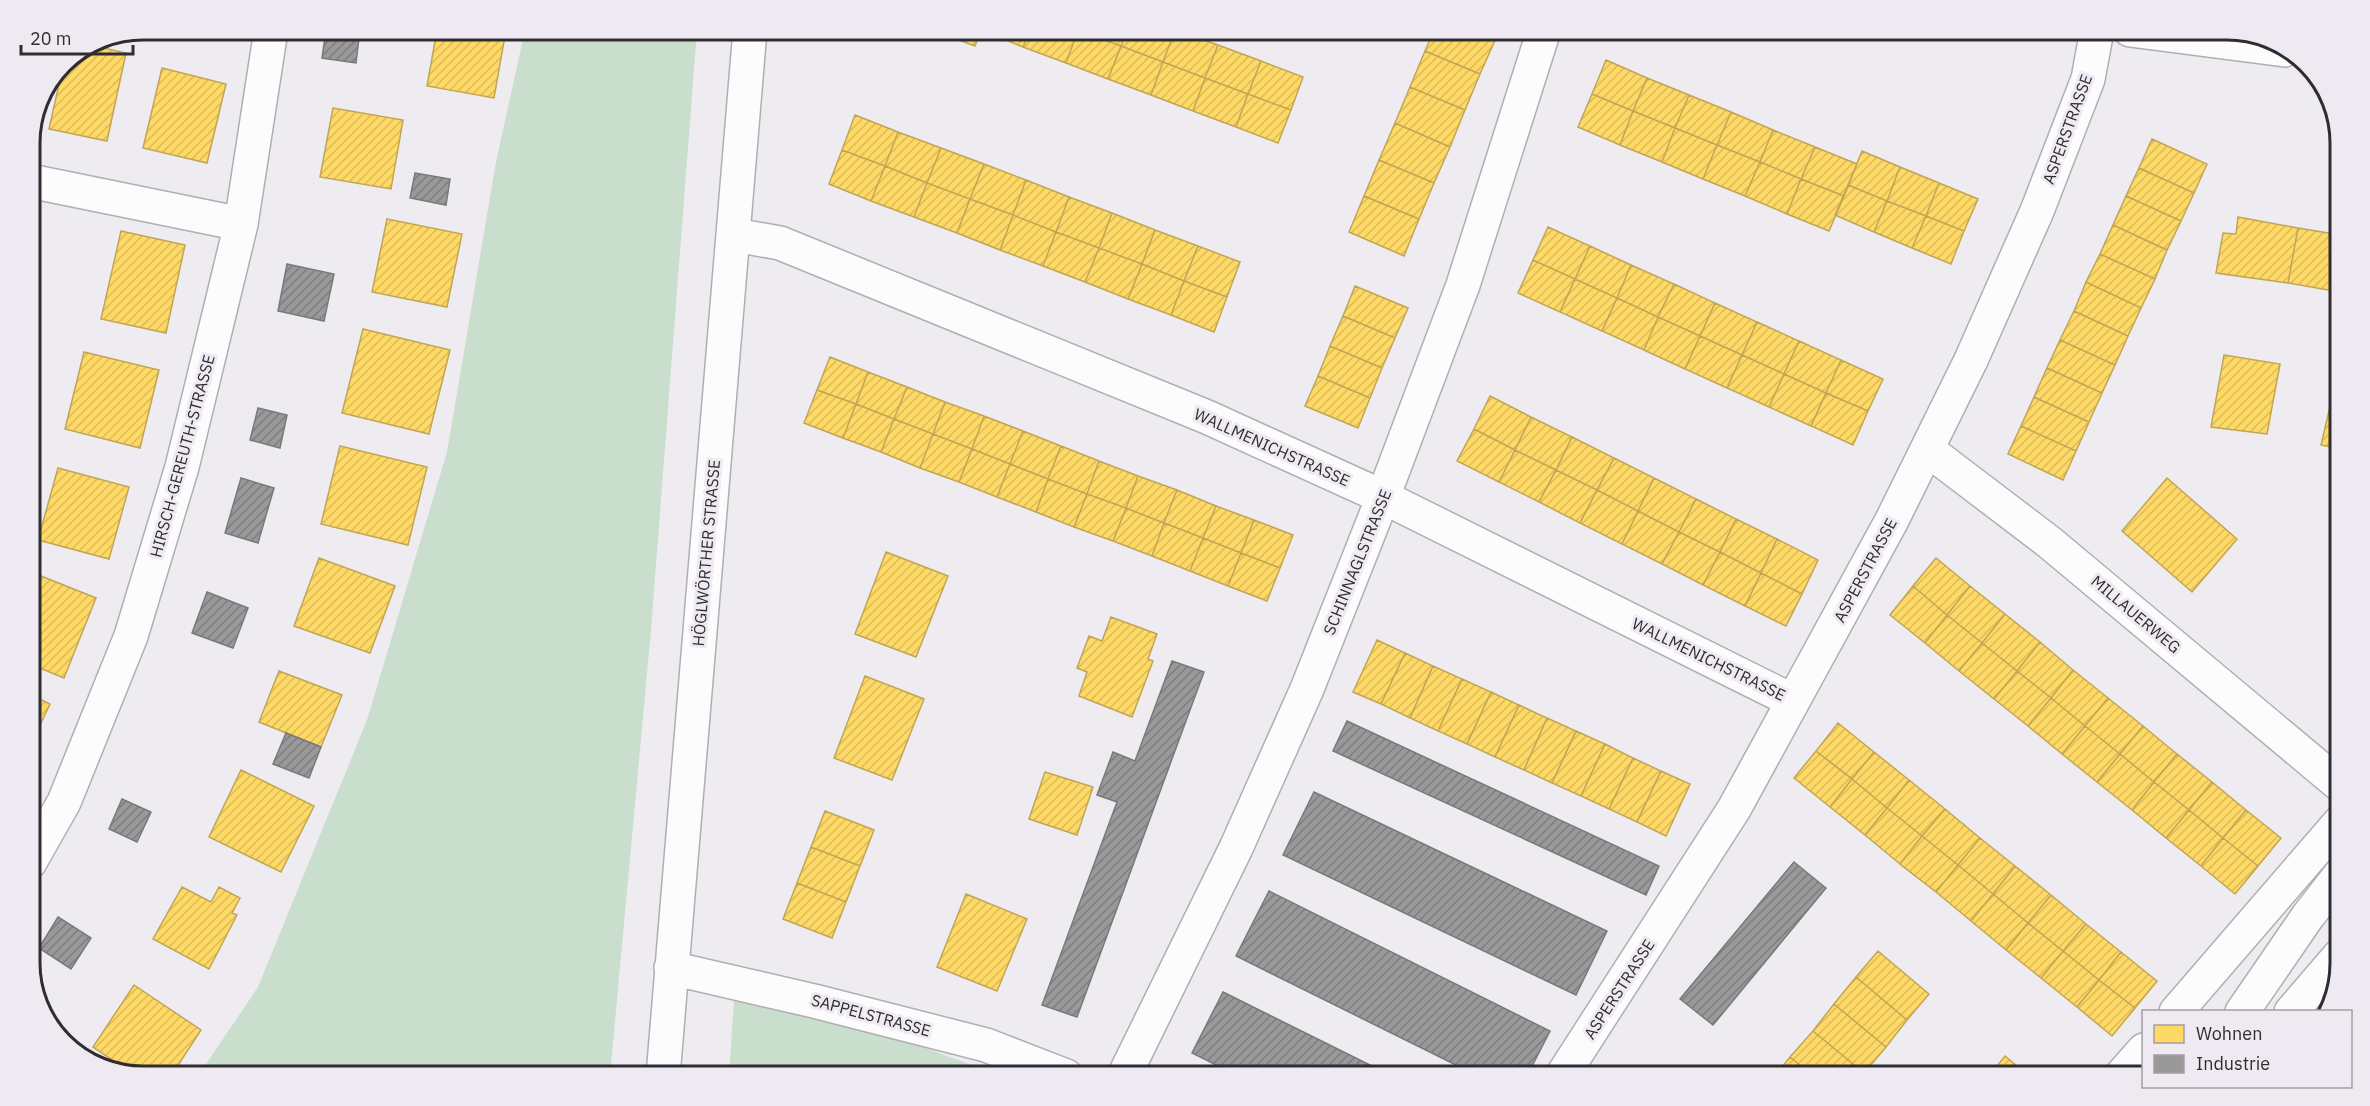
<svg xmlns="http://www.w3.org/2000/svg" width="2370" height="1106" font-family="'IBM Plex Sans',sans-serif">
<defs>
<pattern id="homes-hatch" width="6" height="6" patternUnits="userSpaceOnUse" patternTransform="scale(1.5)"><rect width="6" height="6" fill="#ffd966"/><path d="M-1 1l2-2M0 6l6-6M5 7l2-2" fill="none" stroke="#dbbb59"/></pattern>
<pattern id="industry-hatch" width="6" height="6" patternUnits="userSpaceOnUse" patternTransform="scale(1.5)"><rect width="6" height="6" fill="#999"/><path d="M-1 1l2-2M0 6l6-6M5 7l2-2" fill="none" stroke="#7d7d7d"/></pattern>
</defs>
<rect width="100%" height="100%" fill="#eeecf0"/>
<path fill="#c9decc" d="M 525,30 L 697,30 L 651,630 L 610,1076 L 198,1076 L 258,987 L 367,720 L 447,452 L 496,162 Z
M 734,999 L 892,1036 L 1002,1076 L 729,1076 Z"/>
<path fill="url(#homes-hatch)" stroke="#c1a556" stroke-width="1.5" d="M 437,30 L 506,30 L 494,98 L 427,86 Z
M 932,30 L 981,30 L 975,46 Z
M 981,30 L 1030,30 L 1023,47 Z
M 1030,30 L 1078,30 L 1066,63 L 1023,47 Z
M 1078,30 L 1127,30 L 1121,46 Z
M 1078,30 L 1121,46 L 1108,79 L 1066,63 Z
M 1127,30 L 1175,30 L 1163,62 L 1121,46 Z
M 1175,30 L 1218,45 L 1205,78 L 1163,62 Z
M 1434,30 L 1477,30 L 1496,38 L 1480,74 L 1425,51 Z
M 90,45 L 126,53 L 107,141 L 49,129 L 64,62 Z
M 1218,45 L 1261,61 L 1248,94 L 1205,78 Z
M 1121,46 L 1163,62 L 1151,95 L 1108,79 Z
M 1425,51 L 1480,74 L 1465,110 L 1410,87 Z
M 1606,60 L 1647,78 L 1633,111 L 1592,94 Z
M 1261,61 L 1303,77 L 1291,110 L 1248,94 Z
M 1163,62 L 1205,78 L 1193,111 L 1151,95 Z
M 162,68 L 226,84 L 207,163 L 143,148 Z
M 1205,78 L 1248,94 L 1236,127 L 1193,111 Z
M 1647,78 L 1689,95 L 1675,128 L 1633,111 Z
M 1410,87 L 1465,110 L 1450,147 L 1395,123 Z
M 1248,94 L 1291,110 L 1278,143 L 1236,127 Z
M 1592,94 L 1633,111 L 1620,145 L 1578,127 Z
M 1689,95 L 1731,112 L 1717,145 L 1675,128 Z
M 333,108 L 403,120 L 391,189 L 320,177 Z
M 1633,111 L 1675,128 L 1662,162 L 1620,145 Z
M 1731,112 L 1773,130 L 1760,162 L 1717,145 Z
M 855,115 L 898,132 L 885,166 L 842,150 Z
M 1395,123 L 1450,147 L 1434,183 L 1379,160 Z
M 1675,128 L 1717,145 L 1703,179 L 1662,162 Z
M 1773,130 L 1815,147 L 1801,179 L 1760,162 Z
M 898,132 L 941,148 L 927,183 L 885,166 Z
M 2152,139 L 2207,164 L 2194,193 L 2139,168 Z
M 1717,145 L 1760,162 L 1745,196 L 1703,179 Z
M 1815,147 L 1857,164 L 1844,196 L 1801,179 Z
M 941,148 L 984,164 L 970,199 L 927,183 Z
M 842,150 L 885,166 L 871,201 L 829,184 Z
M 1862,151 L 1900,167 L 1887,201 L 1848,185 Z
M 1379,160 L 1434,183 L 1419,219 L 1364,196 Z
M 1760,162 L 1801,179 L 1787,214 L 1745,196 Z
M 984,164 L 1026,180 L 1013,215 L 970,199 Z
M 885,166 L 927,183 L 914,217 L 871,201 Z
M 1900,167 L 1939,183 L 1926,216 L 1887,201 Z
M 2139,168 L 2194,193 L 2181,221 L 2126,196 Z
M 1801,179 L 1844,196 L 1829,231 L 1787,214 Z
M 1026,180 L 1069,197 L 1056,232 L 1013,215 Z
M 927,183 L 970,199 L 957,233 L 914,217 Z
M 1939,183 L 1978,199 L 1964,231 L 1926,216 Z
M 1848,185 L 1887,201 L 1874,232 L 1835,215 Z
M 1364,196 L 1419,219 L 1404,256 L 1349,232 Z
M 2126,196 L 2181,221 L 2167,250 L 2113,225 Z
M 1069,197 L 1112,213 L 1099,248 L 1056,232 Z
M 970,199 L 1013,215 L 1000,250 L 957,233 Z
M 1887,201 L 1926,216 L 1912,248 L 1874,232 Z
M 1112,213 L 1155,230 L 1142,264 L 1099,248 Z
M 1013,215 L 1056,232 L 1043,266 L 1000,250 Z
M 1926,216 L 1964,231 L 1951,264 L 1912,248 Z
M 2238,217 L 2298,228 L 2288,283 L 2216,273 L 2223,233 L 2236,234 Z
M 387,219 L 462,234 L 447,307 L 372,292 Z
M 2113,225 L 2167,250 L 2155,279 L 2100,254 Z
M 1548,227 L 1590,246 L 1575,279 L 1533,260 Z
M 2298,228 L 2340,235 L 2340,292 L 2288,283 Z
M 1155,230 L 1198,246 L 1184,281 L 1142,264 Z
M 121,231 L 185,245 L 166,333 L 101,319 Z
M 1056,232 L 1099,248 L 1085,282 L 1043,266 Z
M 1198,246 L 1240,262 L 1227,297 L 1184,281 Z
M 1590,246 L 1631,265 L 1617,298 L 1575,279 Z
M 1099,248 L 1142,264 L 1128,299 L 1085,282 Z
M 2100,254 L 2155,279 L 2141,308 L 2086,282 Z
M 1533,260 L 1575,279 L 1560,312 L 1518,293 Z
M 1142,264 L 1184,281 L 1171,315 L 1128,299 Z
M 1631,265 L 1674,284 L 1658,317 L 1617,298 Z
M 1575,279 L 1617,298 L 1602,331 L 1560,312 Z
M 1184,281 L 1227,297 L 1214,332 L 1171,315 Z
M 2086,282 L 2141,308 L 2128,336 L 2074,311 Z
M 1674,284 L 1715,303 L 1700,336 L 1658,317 Z
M 1355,286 L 1408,308 L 1395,338 L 1343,316 Z
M 1617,298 L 1658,317 L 1644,350 L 1602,331 Z
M 1715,303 L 1757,322 L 1742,355 L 1700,336 Z
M 2074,311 L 2128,336 L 2115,365 L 2060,340 Z
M 1343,316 L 1395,338 L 1382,368 L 1330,346 Z
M 1658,317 L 1700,336 L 1685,369 L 1644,350 Z
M 1757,322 L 1799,341 L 1784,374 L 1742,355 Z
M 363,329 L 450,350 L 429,434 L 342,413 Z
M 1700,336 L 1742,355 L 1727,388 L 1685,369 Z
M 2060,340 L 2115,365 L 2102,393 L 2047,368 Z
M 1799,341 L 1841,360 L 1826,393 L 1784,374 Z
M 1330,346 L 1382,368 L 1370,398 L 1318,376 Z
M 84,352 L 159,370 L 140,448 L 65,429 Z
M 1742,355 L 1784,374 L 1769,407 L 1727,388 Z
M 2224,355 L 2280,364 L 2267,434 L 2211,427 Z
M 830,357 L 868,372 L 856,404 L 817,390 Z
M 1841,360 L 1883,379 L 1868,411 L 1826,393 Z
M 2340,364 L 2340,449 L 2321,445 Z
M 2047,368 L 2102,393 L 2089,422 L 2034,397 Z
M 868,372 L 907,387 L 894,419 L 856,404 Z
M 1784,374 L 1826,393 L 1811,426 L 1769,407 Z
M 1318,376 L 1370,398 L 1358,428 L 1305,406 Z
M 907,387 L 945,402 L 933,434 L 894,419 Z
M 817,390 L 856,404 L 843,438 L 804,423 Z
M 1826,393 L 1868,411 L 1853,445 L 1811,426 Z
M 1490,396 L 1531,417 L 1515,450 L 1474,429 Z
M 2034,397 L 2089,422 L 2076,451 L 2021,426 Z
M 945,402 L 984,416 L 972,449 L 933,434 Z
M 856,404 L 894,419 L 881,452 L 843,438 Z
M 984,416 L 1023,431 L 1010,464 L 972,449 Z
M 1531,417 L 1572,437 L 1556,470 L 1515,450 Z
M 894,419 L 933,434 L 920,468 L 881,452 Z
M 2021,426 L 2076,451 L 2063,480 L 2008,454 Z
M 1474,429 L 1515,450 L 1499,482 L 1457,461 Z
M 1023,431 L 1061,446 L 1048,479 L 1010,464 Z
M 933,434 L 972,449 L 959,482 L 920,468 Z
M 1572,437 L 1614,458 L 1597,490 L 1556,470 Z
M 340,446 L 427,467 L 408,545 L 321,524 Z
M 1061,446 L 1099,461 L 1087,494 L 1048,479 Z
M 972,449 L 1010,464 L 997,497 L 959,482 Z
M 1515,450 L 1556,470 L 1539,502 L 1499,482 Z
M 1614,458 L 1654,478 L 1638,511 L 1597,490 Z
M 1099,461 L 1138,476 L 1126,508 L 1087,494 Z
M 1010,464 L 1048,479 L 1036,512 L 997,497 Z
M 58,468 L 129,487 L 109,559 L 38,540 Z
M 1556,470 L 1597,490 L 1580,523 L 1539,502 Z
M 1138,476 L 1177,490 L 1164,523 L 1126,508 Z
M 1654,478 L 1696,499 L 1679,532 L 1638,511 Z
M 2167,478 L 2237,539 L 2192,592 L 2122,531 Z
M 1048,479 L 1087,494 L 1074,527 L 1036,512 Z
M 1177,490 L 1216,506 L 1203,538 L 1164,523 Z
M 1597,490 L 1638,511 L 1622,544 L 1580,523 Z
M 1087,494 L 1126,508 L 1113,541 L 1074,527 Z
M 1696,499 L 1736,519 L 1720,552 L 1679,532 Z
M 1216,506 L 1254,520 L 1241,553 L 1203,538 Z
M 1126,508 L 1164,523 L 1152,556 L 1113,541 Z
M 1638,511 L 1679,532 L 1662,564 L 1622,544 Z
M 1736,519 L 1777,539 L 1761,573 L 1720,552 Z
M 1254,520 L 1293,535 L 1280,568 L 1241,553 Z
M 1164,523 L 1203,538 L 1190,571 L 1152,556 Z
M 1679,532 L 1720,552 L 1703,585 L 1662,564 Z
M 1203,538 L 1241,553 L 1228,586 L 1190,571 Z
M 1777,539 L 1818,560 L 1802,594 L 1761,573 Z
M 886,552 L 948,576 L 916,657 L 855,634 Z
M 1720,552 L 1761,573 L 1745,606 L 1703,585 Z
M 1241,553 L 1280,568 L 1267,601 L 1228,586 Z
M 319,558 L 395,586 L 370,653 L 294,626 Z
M 1936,558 L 1970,586 L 1947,615 L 1913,586 Z
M 31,572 L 96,598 L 64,678 L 30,664 Z
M 1761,573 L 1802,594 L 1786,626 L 1745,606 Z
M 1913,586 L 1947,615 L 1925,643 L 1890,615 Z
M 1970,586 L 2005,614 L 1982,643 L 1947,615 Z
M 2005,614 L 2040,642 L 2017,671 L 1982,643 Z
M 1947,615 L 1982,643 L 1959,671 L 1925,643 Z
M 1111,617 L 1157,634 L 1148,659 L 1153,661 L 1132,717 L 1079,696 L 1087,672 L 1077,668 L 1089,636 L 1102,641 Z
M 1377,640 L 1405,653 L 1381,704 L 1353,692 Z
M 2040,642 L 2073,670 L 2051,698 L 2017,671 Z
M 1982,643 L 2017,671 L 1994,699 L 1959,671 Z
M 1405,653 L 1433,666 L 1410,718 L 1381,704 Z
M 1433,666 L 1462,679 L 1438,731 L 1410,718 Z
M 2073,670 L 2108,698 L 2085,726 L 2051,698 Z
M 279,671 L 342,695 L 321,747 L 259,722 Z
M 2017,671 L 2051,698 L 2028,726 L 1994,699 Z
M 865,676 L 924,699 L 892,780 L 834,758 Z
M 1462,679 L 1491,692 L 1467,744 L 1438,731 Z
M 1491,692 L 1519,705 L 1495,757 L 1467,744 Z
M 30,694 L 50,704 L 30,746 Z
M 2051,698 L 2085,726 L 2062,754 L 2028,726 Z
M 2108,698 L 2143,726 L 2120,754 L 2085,726 Z
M 1519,705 L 1547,718 L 1524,770 L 1495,757 Z
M 1547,718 L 1576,731 L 1552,783 L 1524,770 Z
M 1838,723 L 1874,752 L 1852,779 L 1816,751 Z
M 2085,726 L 2120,754 L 2097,782 L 2062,754 Z
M 2143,726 L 2177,754 L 2154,782 L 2120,754 Z
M 1576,731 L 1605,744 L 1581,796 L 1552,783 Z
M 1605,744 L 1633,758 L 1609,809 L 1581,796 Z
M 1816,751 L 1852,779 L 1830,807 L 1794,778 Z
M 1874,752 L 1909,780 L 1887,808 L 1852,779 Z
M 2120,754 L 2154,782 L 2132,810 L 2097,782 Z
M 2177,754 L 2212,782 L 2189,810 L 2154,782 Z
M 1633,758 L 1661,771 L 1637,822 L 1609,809 Z
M 241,770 L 314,806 L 281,872 L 209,837 Z
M 1661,771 L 1690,784 L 1666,836 L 1637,822 Z
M 1045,772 L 1093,787 L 1077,835 L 1029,819 Z
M 1852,779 L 1887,808 L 1865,835 L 1830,807 Z
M 1909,780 L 1945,809 L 1922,836 L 1887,808 Z
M 2154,782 L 2189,810 L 2166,838 L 2132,810 Z
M 2212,782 L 2246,810 L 2223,838 L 2189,810 Z
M 1887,808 L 1922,836 L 1900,864 L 1865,835 Z
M 1945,809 L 1980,838 L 1958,865 L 1922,836 Z
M 2189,810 L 2223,838 L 2201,866 L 2166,838 Z
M 2246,810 L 2281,838 L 2258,866 L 2223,838 Z
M 825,811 L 874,830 L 860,866 L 811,847 Z
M 1922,836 L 1958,865 L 1936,892 L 1900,864 Z
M 1980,838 L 2015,866 L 1993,894 L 1958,865 Z
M 2223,838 L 2258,866 L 2235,894 L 2201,866 Z
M 811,847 L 860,866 L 846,902 L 797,883 Z
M 1958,865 L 1993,894 L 1971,921 L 1936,892 Z
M 2015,866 L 2051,895 L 2028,923 L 1993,894 Z
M 797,883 L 846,902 L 832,938 L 783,919 Z
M 182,887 L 211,902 L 219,887 L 240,898 L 232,913 L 237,915 L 209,969 L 153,939 Z
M 966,894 L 1027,919 L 997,991 L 937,967 Z
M 1993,894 L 2028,923 L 2006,950 L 1971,921 Z
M 2051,895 L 2086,924 L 2063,951 L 2028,923 Z
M 2028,923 L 2063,951 L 2041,978 L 2006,950 Z
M 2086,924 L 2121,952 L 2099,980 L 2063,951 Z
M 1878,951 L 1929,994 L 1907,1020 L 1856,977 Z
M 2063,951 L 2099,980 L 2077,1007 L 2041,978 Z
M 2121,952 L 2157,981 L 2135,1008 L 2099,980 Z
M 1856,977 L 1907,1020 L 1886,1047 L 1834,1004 Z
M 2099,980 L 2135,1008 L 2112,1036 L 2077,1007 Z
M 134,985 L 201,1030 L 171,1076 L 133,1074 L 93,1047 Z
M 1834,1004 L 1886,1047 L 1864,1073 L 1813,1031 Z
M 1813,1031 L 1864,1073 L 1861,1076 L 1813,1076 L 1790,1057 Z
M 2005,1056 L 2029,1076 L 1989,1076 Z
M 1790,1057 L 1813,1076 L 1775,1076 Z"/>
<path fill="url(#industry-hatch)" stroke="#79797a" stroke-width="1.5" d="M 326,30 L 360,30 L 356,63 L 322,58 Z
M 415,173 L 450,179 L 446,205 L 410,198 Z
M 287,264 L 334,274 L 324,321 L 278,311 Z
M 258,408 L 287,415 L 280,448 L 250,440 Z
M 241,478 L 274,488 L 258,543 L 225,533 Z
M 207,592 L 248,608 L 233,648 L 192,633 Z
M 1172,661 L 1204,672 L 1077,1017 L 1042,1005 L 1117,802 L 1097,795 L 1113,752 L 1135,761 Z
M 1347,721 L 1659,866 L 1646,895 L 1333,751 Z
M 286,733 L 321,747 L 309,778 L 273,764 Z
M 1314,792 L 1607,931 L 1576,995 L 1283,855 Z
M 122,799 L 151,812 L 137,842 L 109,829 Z
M 1794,862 L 1826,888 L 1713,1025 L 1680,999 Z
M 1269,891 L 1550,1031 L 1527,1076 L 1478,1076 L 1236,956 Z
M 58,917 L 91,938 L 71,969 L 39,948 Z
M 1223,992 L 1392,1076 L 1238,1076 L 1192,1053 Z"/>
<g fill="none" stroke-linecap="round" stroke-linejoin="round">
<g stroke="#b0aeb1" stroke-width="36">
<path id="minor" d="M 30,181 L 241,224
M 734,235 L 780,243 L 1207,417 L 1383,497 L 1793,701
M 1928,450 L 2049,542 L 2340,785
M 30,862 L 64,802 L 131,636 L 182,467 L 241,224 L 271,30
M 671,968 L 814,1001 L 986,1045 L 1066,1076
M 2176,1012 L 2340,822
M 663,1076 L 750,30
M 1124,1076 L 1236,848 L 1307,689 L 1383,497 L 1463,285 L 1544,30
M 1562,1076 L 1734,809 L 1892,520 L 1971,360 L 2037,211 L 2088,79 L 2097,30
M 2121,1076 L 2144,1050"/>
</g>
<g stroke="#b0aeb1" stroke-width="36">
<path id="major" d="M 2130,30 L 2285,50"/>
</g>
<g stroke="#b0aeb1" stroke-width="36">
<path id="highway" d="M 2242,1012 L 2308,916 L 2340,875
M 2291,1012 L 2340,955"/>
</g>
<use href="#minor" stroke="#fcfcfd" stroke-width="33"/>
<use href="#major" stroke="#fcfcfd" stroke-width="33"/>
<use href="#highway" stroke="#fcfcfd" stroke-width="33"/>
</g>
<g text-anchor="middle" stroke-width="6" stroke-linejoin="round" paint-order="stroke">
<g font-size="16" fill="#2f2d30" stroke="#efeaf2">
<text transform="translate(2067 129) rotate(-70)" y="6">ASPERSTRASSE</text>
<text transform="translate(1272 447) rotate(24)" y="6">WALLMENICHSTRASSE</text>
<text transform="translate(182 456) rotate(-75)" y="6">HIRSCH-GEREUTH-STRASSE</text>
<text transform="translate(706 553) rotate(-85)" y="6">HÖGLWÖRTHER STRASSE</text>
<text transform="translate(1357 562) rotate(-68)" y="6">SCHINNAGLSTRASSE</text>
<text transform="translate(1865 570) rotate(-62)" y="6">ASPERSTRASSE</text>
<text transform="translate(2136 614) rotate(40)" y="6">MILLAUERWEG</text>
<text transform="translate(1709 659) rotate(26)" y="6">WALLMENICHSTRASSE</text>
<text transform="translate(1619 989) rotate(-57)" y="6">ASPERSTRASSE</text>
<text transform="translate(871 1015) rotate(15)" y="6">SAPPELSTRASSE</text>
</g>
</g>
<path d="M0 0H2370V1106H0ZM143 40H2227A103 103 0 0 1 2330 143V963A103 103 0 0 1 2227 1066H143A103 103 0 0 1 40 963V143A103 103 0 0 1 143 40Z" fill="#efeaf2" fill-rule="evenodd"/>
<path fill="none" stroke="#2f2d30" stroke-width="3" d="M143 40H2227A103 103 0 0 1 2330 143V963A103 103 0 0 1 2227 1066H143A103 103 0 0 1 40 963V143A103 103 0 0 1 143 40Z"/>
<rect x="2142" y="1010" width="210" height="78" fill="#efeaf2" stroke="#a29ea4" stroke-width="1.5"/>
<rect x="2154" y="1025" width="30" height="18" fill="#ffd966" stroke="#a29ea4" stroke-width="1.5"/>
<text x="2196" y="1040" font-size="18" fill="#2f2d30">Wohnen</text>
<rect x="2154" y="1055" width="30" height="18" fill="#999999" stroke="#a29ea4" stroke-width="1.5"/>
<text x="2196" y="1070" font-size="18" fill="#2f2d30">Industrie</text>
<path d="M21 45v9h112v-9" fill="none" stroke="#2f2d30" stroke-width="3"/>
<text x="30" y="45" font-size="18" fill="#2f2d30" stroke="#efeaf2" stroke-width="4.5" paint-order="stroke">20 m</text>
</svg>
